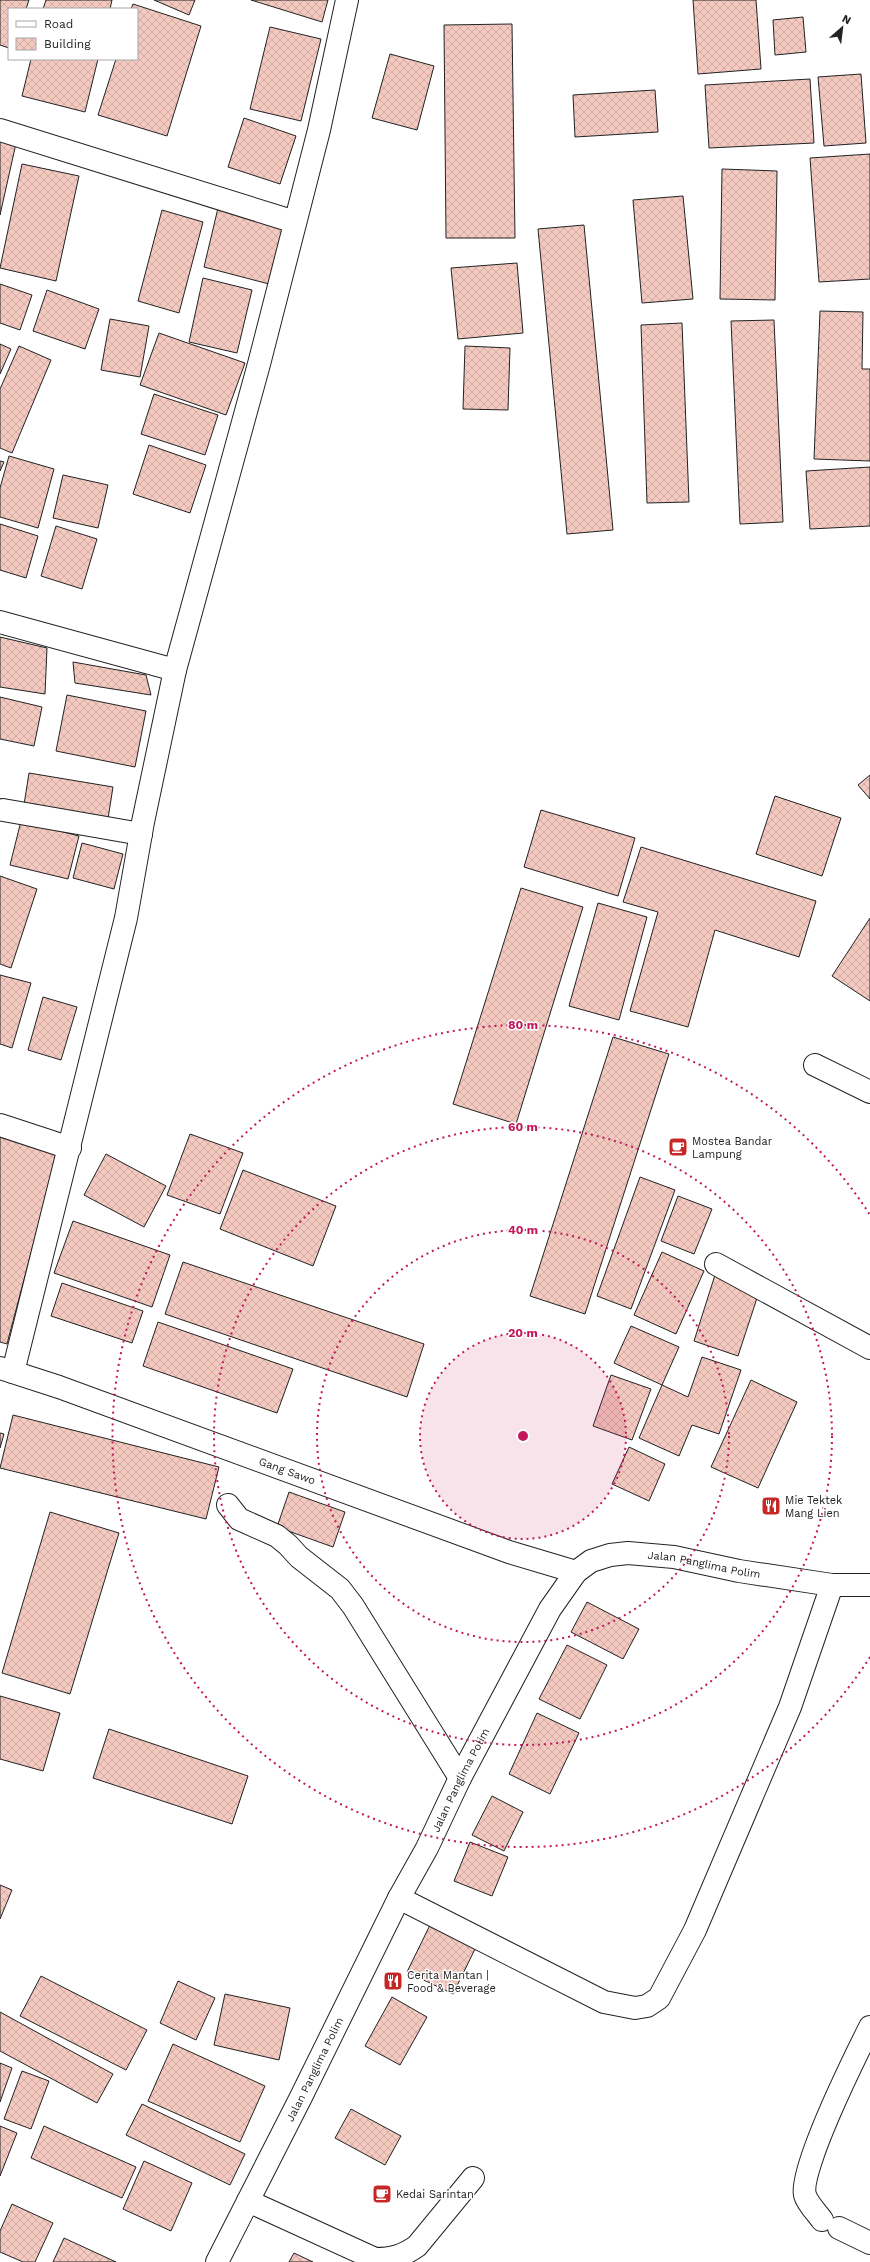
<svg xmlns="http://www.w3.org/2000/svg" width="870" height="2262" font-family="'Work Sans',sans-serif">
<defs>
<pattern id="building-cross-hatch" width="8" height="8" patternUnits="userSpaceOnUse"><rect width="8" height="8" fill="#f3c9c0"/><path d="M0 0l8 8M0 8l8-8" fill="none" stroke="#d0aca5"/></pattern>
</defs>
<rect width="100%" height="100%" fill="#fff"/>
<path fill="url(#building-cross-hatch)" stroke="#222" d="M 0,0 L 29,0 L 26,9 L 9,9 L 9,48 L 0,45 Z
M 46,0 L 112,0 L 110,9 L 43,9 Z
M 154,0 L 195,0 L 189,15 Z
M 251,0 L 328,0 L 322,22 Z
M 693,0 L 756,0 L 761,69 L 698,74 Z
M 133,4 L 201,26 L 167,136 L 98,115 L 116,59 L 137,59 L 137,9 L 131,9 Z
M 803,17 L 806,52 L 775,55 L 773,20 Z
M 512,24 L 515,238 L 446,238 L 444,25 Z
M 270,27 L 321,39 L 301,121 L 250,109 Z
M 390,54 L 434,66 L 417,130 L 372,118 Z
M 31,59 L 98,59 L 85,112 L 22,96 Z
M 861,74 L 866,143 L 824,146 L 818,77 Z
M 810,79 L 814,143 L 709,148 L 705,85 Z
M 655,90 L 658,132 L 575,137 L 573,95 Z
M 244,118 L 296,136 L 280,184 L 228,167 Z
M 0,135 L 17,139 L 0,215 Z
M 870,154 L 870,279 L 819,282 L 810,158 Z
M 22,164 L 79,176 L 56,281 L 0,268 Z
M 722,169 L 777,171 L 775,300 L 720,299 Z
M 683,196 L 693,299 L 642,303 L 633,200 Z
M 218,208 L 284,224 L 269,284 L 204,267 Z
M 162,210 L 203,222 L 179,313 L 138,301 Z
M 584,225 L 613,530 L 567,534 L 538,229 Z
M 517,263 L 523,333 L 458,339 L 451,268 Z
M 203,278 L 252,290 L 237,353 L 189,342 Z
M 0,284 L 32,295 L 20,330 L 0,323 Z
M 47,290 L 99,309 L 85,349 L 33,331 Z
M 820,311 L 863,312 L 862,369 L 870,369 L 870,461 L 814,459 Z
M 110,319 L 149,326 L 140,377 L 101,370 Z
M 774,320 L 783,522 L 740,524 L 731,321 Z
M 682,323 L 689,502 L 647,503 L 641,325 Z
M 159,333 L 245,363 L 226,415 L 140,385 Z
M 0,344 L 11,349 L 0,374 Z
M 19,346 L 51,360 L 12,453 L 0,448 L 0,389 Z
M 465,346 L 510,348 L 508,410 L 463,409 Z
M 154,394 L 218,415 L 205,455 L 141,434 Z
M 149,445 L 206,465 L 190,513 L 133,494 Z
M 9,456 L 54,469 L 38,528 L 0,517 L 0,488 Z
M 0,461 L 4,462 L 0,471 Z
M 870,467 L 870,526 L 810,529 L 806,471 Z
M 63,475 L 108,485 L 98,528 L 53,518 Z
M 0,524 L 38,536 L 26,578 L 0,570 Z
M 56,526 L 97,539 L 82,589 L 41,576 Z
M 0,637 L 47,648 L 45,694 L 0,687 Z
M 73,662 L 146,675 L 151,695 L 75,683 Z
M 67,695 L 146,711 L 135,767 L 56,751 Z
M 0,697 L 42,707 L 34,746 L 0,739 Z
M 29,773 L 113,787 L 107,825 L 23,811 Z
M 870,775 L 870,799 L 858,785 Z
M 775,796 L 841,818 L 822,876 L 756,854 Z
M 541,810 L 635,838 L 618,896 L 524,867 Z
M 21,821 L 79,836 L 68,879 L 10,865 Z
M 82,843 L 123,854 L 114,889 L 73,878 Z
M 641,847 L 816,901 L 799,957 L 715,930 L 688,1027 L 630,1011 L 658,912 L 623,902 Z
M 0,876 L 37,889 L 11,968 L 0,964 Z
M 521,888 L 583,907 L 516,1124 L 453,1104 Z
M 598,903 L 647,917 L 619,1020 L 569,1006 Z
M 870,918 L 870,1001 L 832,976 Z
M 0,975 L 31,983 L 12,1048 L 0,1044 Z
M 43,997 L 77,1007 L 61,1060 L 28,1050 Z
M 613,1037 L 669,1054 L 585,1314 L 530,1296 Z
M 0,1129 L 59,1147 L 7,1344 L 0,1342 Z
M 190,1134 L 243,1153 L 220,1214 L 167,1195 Z
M 106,1154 L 166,1186 L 144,1227 L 84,1195 Z
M 243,1170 L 336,1206 L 313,1266 L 220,1229 Z
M 640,1177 L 675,1190 L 631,1309 L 597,1296 Z
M 678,1196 L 712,1209 L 694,1254 L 661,1241 Z
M 73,1221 L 170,1255 L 152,1307 L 54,1273 Z
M 662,1252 L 704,1271 L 676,1334 L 634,1315 Z
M 183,1262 L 424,1344 L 407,1397 L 165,1314 Z
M 715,1275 L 760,1289 L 738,1356 L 694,1341 Z
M 62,1283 L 143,1311 L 132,1343 L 51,1316 Z
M 158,1322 L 293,1369 L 277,1413 L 143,1366 Z
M 631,1326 L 679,1347 L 662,1385 L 614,1363 Z
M 702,1357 L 741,1370 L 719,1434 L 692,1425 L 679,1456 L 639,1438 L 662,1385 L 688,1397 Z
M 611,1375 L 651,1389 L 632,1440 L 593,1426 Z
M 751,1380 L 797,1402 L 758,1488 L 711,1467 Z
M 13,1415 L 219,1467 L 206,1519 L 0,1468 Z
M 0,1433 L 4,1434 L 0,1448 Z
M 629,1447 L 665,1464 L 649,1501 L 612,1484 Z
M 289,1492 L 345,1512 L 333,1547 L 277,1527 Z
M 50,1512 L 119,1533 L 70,1694 L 2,1673 Z
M 587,1602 L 639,1629 L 623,1659 L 571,1632 Z
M 567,1645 L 607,1665 L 580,1719 L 539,1699 Z
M 0,1696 L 60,1713 L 43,1771 L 0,1759 Z
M 537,1713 L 579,1733 L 550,1794 L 509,1774 Z
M 109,1729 L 248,1776 L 232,1824 L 93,1778 Z
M 492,1796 L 523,1812 L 504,1851 L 472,1835 Z
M 470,1842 L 508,1857 L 492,1896 L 454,1881 Z
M 0,1885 L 12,1890 L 0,1919 Z
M 430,1925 L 476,1947 L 453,1994 L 407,1972 Z
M 41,1976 L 147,2030 L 126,2070 L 20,2016 Z
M 178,1981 L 215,1998 L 196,2040 L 160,2023 Z
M 225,1994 L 290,2008 L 279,2060 L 214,2045 Z
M 392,1997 L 427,2017 L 400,2065 L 365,2046 Z
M 0,2012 L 113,2074 L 97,2103 L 0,2051 Z
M 173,2044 L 265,2086 L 240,2142 L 148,2101 Z
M 0,2063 L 12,2068 L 0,2102 Z
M 22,2071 L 49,2081 L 31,2129 L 4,2119 Z
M 142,2104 L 245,2154 L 230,2185 L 126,2135 Z
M 351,2109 L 401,2136 L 385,2165 L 335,2138 Z
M 0,2126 L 17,2133 L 0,2176 Z
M 44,2126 L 136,2167 L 122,2198 L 31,2158 Z
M 144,2161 L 192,2183 L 171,2231 L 123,2209 Z
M 12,2204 L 53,2223 L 35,2262 L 23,2262 L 0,2252 L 0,2231 Z
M 64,2238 L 116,2262 L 53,2262 Z
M 294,2253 L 313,2262 L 289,2262 Z"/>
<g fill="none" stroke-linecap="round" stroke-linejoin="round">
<g stroke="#222" stroke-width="24">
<g id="minor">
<path d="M 0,130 L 295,222"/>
<path d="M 0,622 L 175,670"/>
<path d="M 3,810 L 141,834"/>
<path d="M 815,1065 L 870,1092"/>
<path d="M 0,1125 L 70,1148"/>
<path d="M 716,1264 L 870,1348"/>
<path id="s1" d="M 0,1368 L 59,1387 L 509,1552 L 576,1572"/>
<path d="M 13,1372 L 126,918 L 143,822 L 175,670 L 259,364 L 319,130 L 347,0"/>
<path d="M 228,1505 L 239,1519 L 277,1536 L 288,1545 L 299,1557 L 340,1589 L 353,1606 L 460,1778"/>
<path d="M 399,1898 L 604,2002 L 635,2008 L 647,2006 L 659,1998 L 695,1930 L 790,1707 L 832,1585"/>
<path d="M 248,2201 L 375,2259 C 392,2259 403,2256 417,2246 L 473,2178"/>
<path d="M 822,2220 C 817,2213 807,2203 805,2195 C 798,2171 856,2055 870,2027"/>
<path d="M 839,2228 L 870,2243"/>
<path id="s2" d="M 217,2262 L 301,2097 L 399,1898 L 427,1848 L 460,1778 L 550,1609 L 576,1572 L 591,1561 L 610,1555 L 628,1553 L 674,1557 L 739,1571 L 832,1585 L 870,1585"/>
</g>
</g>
<use href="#minor" stroke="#fff" stroke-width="22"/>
</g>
<circle cx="523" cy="1436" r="103" fill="#c2185b" fill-opacity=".12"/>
<g fill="none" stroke="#c2185b" stroke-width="2" stroke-dasharray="2 4">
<circle cx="523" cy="1436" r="103"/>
<circle cx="523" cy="1436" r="206"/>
<circle cx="523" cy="1436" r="309"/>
<path d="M870 1657A411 411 0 1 1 870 1215"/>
</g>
<defs>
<g id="cafe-square" transform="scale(1)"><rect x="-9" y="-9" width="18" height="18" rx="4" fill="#c62828" stroke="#fff"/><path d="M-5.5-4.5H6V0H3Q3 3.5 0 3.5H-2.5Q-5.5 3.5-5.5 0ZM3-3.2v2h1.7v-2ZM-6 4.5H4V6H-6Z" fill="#fff"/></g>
<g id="restaurant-square" transform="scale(1)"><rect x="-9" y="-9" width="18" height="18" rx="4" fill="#c62828" stroke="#fff"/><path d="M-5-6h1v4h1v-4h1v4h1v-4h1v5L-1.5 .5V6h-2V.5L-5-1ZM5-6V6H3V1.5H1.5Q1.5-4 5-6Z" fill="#fff"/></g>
</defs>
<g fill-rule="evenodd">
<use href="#cafe-square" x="678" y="1147"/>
<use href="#restaurant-square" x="771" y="1506"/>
<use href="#restaurant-square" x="393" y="1981"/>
<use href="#cafe-square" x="382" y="2194"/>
</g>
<g text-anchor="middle" stroke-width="3" stroke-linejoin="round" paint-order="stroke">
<g font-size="11" fill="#222" stroke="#fff" text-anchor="start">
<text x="692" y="1145">Mostea Bandar<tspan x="692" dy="13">Lampung</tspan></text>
<text x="785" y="1504">Mie Tektek<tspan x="785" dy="13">Mang Lien</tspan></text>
<text x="407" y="1979">Cerita Mantan |<tspan x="407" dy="13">Food &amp; Beverage</tspan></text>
<text x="396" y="2198">Kedai Sarintan</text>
</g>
<g font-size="11" fill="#222" stroke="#fff">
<text dy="4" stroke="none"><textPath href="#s1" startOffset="305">Gang Sawo</textPath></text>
<text dy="4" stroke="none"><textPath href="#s2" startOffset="912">Jalan Panglima Polim</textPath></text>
<text dy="4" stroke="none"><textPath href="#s2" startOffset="540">Jalan Panglima Polim</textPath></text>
<text dy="4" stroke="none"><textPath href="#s2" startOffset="216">Jalan Panglima Polim</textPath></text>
</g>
</g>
<circle cx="523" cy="1436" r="6" fill="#c2185b" stroke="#fff" stroke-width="2"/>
<g font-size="12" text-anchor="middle" font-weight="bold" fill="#c2185b" stroke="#fff" stroke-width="3" stroke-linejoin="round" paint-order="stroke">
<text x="523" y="1029">80 m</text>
<text x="523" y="1131">60 m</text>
<text x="523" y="1234">40 m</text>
<text x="523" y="1337">20 m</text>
</g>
<rect x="8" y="8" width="130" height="52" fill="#ffffff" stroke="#a7a7a7"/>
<rect x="16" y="21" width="20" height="6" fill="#ffffff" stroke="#a7a7a7"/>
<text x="44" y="28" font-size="12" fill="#222222">Road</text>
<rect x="16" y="38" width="20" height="12" fill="url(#building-cross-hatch)" stroke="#a7a7a7"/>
<text x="44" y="48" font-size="12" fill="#222222">Building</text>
<g transform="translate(842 28) rotate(28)" stroke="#ffffff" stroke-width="3" paint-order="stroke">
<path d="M0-3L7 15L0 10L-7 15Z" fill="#222222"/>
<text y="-6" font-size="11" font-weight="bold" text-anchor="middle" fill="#222222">N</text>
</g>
</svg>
